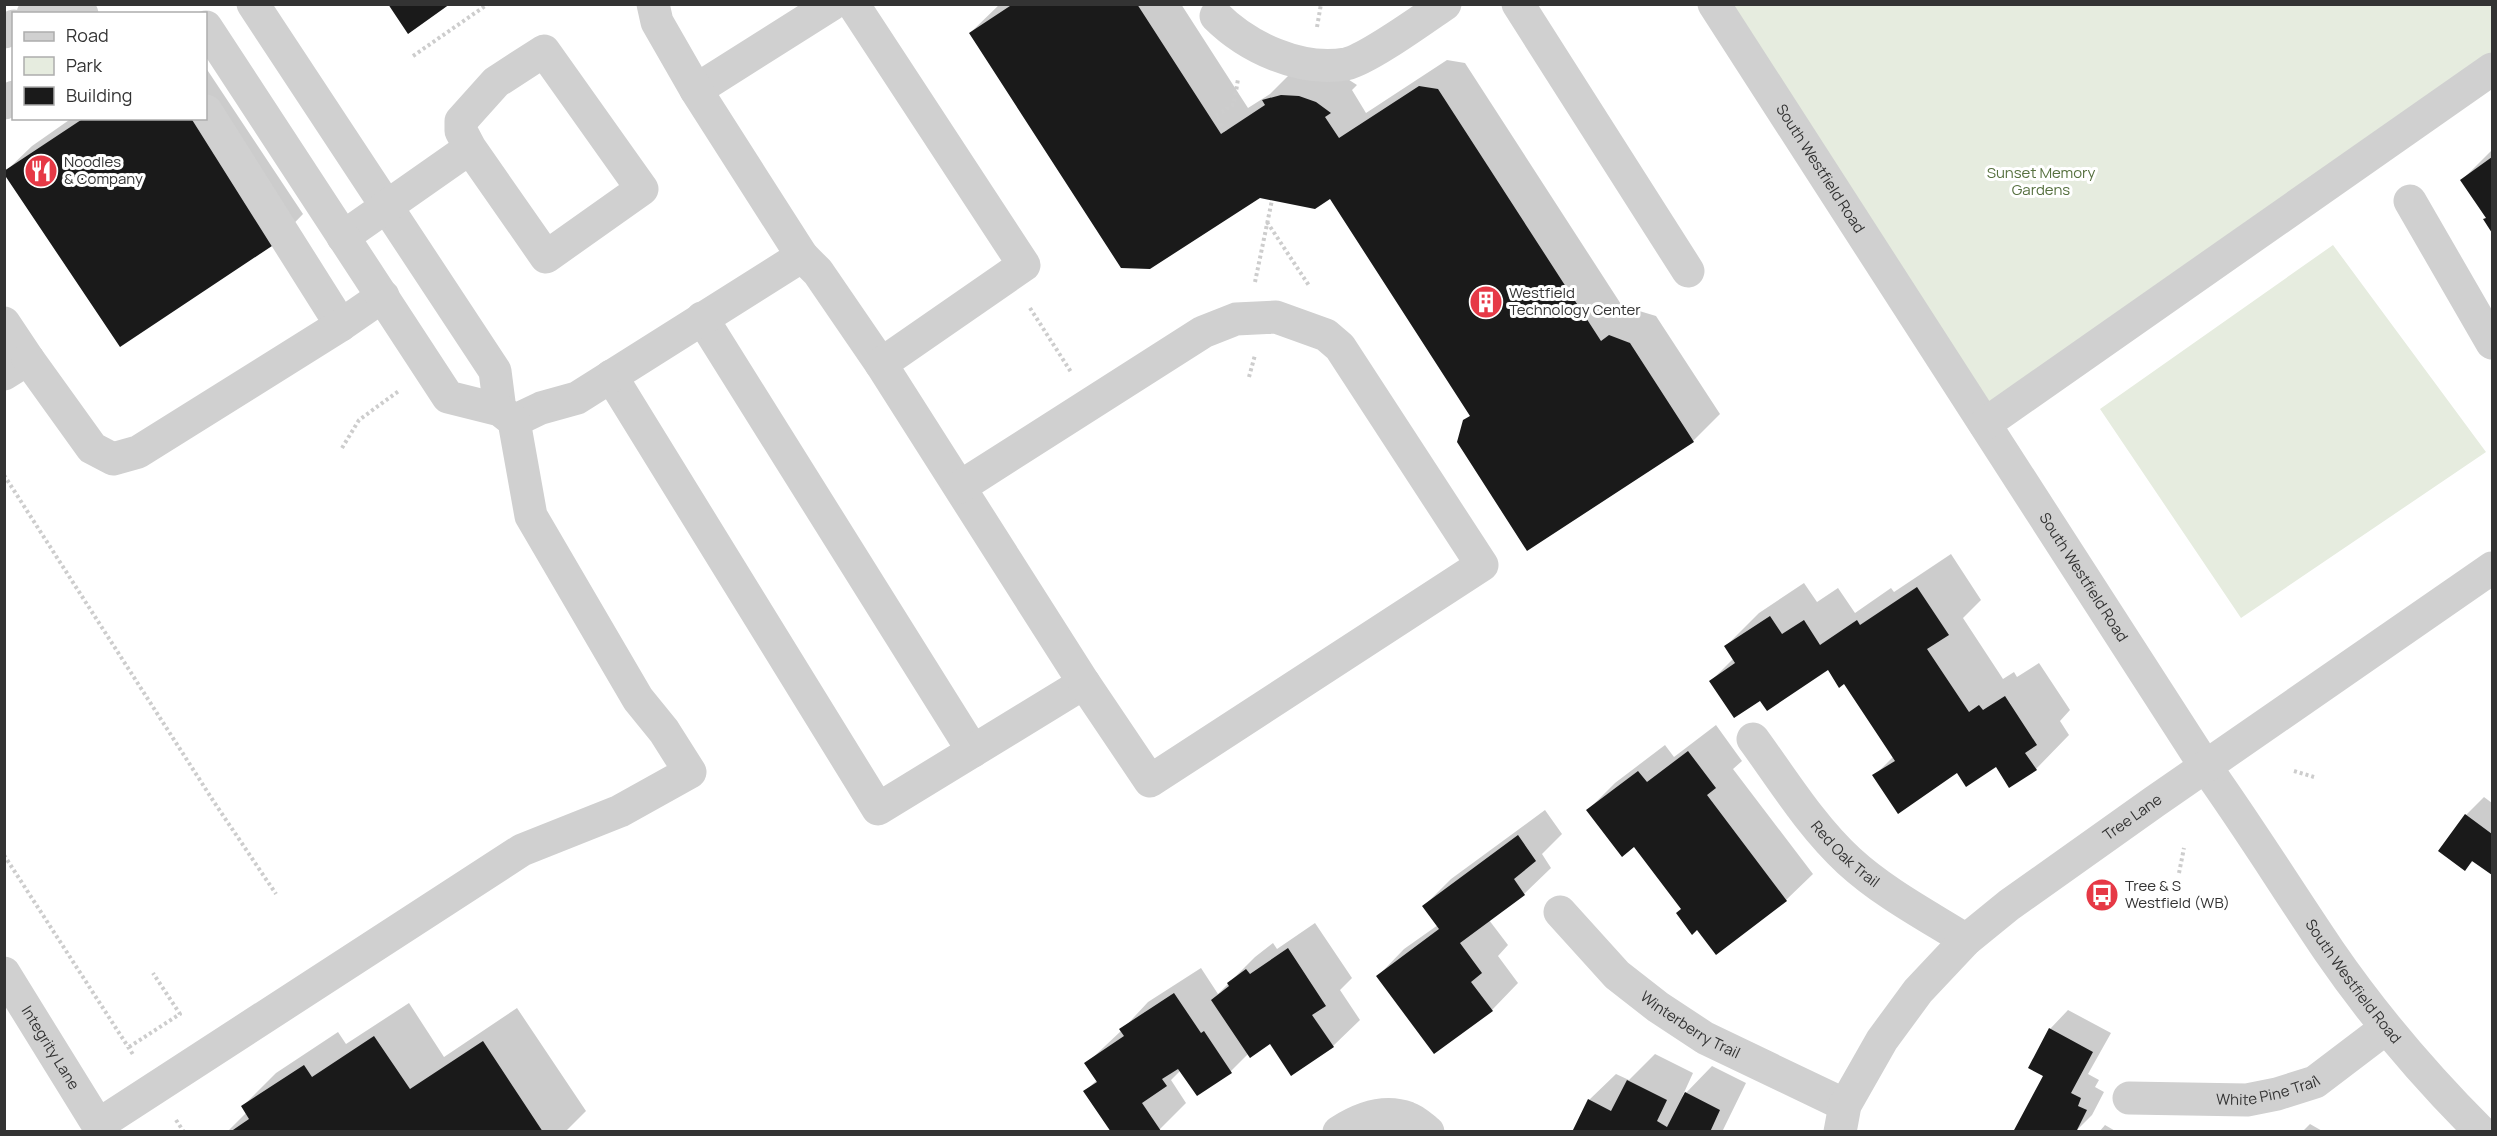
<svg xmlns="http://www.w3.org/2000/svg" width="2497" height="1136" font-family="Manrope,sans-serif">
<rect width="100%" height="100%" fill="#fff"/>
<path fill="#e6ecdf" d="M 1714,5 L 2492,5 L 2492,83 L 1981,417 Z
M 2333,245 L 2486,452 L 2241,618 L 2100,409 Z"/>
<path fill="#0003" d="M 1000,4 L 1181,4 L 1248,108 L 1270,94 L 1290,74 L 1343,76 L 1357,85 L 1352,90 L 1366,113 L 1447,60 L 1465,63 L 1628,315 L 1636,310 L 1656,316 L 1720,414 L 1693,441 L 1528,549 L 1465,421 L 1471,415 L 1330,197 L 970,33 Z
M 206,68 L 303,214 L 277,241 L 5,172 L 32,146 L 72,118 L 206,118 Z
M 2492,150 L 2492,230 L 2485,220 L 2488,217 L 2462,180 Z
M 1951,554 L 1981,600 L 1963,618 L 2003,679 L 2014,672 L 2017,677 L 2039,663 L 2070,710 L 2060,721 L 2069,735 L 2036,769 L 1996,765 L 1958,771 L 1874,776 L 1894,756 L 1845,682 L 1828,668 L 1760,699 L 1711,681 L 1734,658 L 1726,646 L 1759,613 L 1804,583 L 1817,602 L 1838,588 L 1855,613 L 1891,588 L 1894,592 Z
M 1716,725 L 1742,761 L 1733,769 L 1813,874 L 1786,900 L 1683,908 L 1635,845 L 1588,810 L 1615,783 L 1665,745 L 1674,757 Z
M 2484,797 L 2492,803 L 2492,873 L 2474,860 L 2465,869 L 2466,815 Z
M 1545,810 L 1562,834 L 1542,854 L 1551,868 L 1524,894 L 1489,920 L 1508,945 L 1498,956 L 1518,983 L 1492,1010 L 1378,976 L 1404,949 L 1438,925 L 1424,906 L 1451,879 Z
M 1315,923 L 1352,978 L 1340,990 L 1360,1020 L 1333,1046 L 1270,1042 L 1249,1053 L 1231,1071 L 1197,1094 L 1181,1070 L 1171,1080 L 1186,1103 L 1157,1132 L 1112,1132 L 1085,1091 L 1097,1080 L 1086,1064 L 1122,1030 L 1148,1002 L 1201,968 L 1218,994 L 1255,957 L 1273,943 L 1277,949 Z
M 409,1003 L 444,1057 L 517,1008 L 586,1111 L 565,1132 L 227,1132 L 247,1112 L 243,1106 L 276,1073 L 338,1032 L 346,1044 Z
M 2068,1010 L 2111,1033 L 2088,1074 L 2099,1080 L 2095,1087 L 2104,1092 L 2092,1115 L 2075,1132 L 2045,1076 L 2050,1029 Z
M 1655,1054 L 1693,1073 L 1682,1097 L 1712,1066 L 1746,1083 L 1722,1132 L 1574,1132 L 1589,1100 L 1616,1074 L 1629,1080 Z
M 2310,1124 L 2324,1132 L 2302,1132 Z
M 2105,1125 L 2117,1132 L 2099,1132 Z"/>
<path fill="#1a1a1a" d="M 388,4 L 450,4 L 408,34 Z
M 1013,4 L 1137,4 L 1221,134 L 1265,105 L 1262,100 L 1281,95 L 1299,96 L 1316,102 L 1331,113 L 1325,117 L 1339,138 L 1419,86 L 1438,89 L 1601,341 L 1609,335 L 1630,343 L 1694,442 L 1527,551 L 1457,442 L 1463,420 L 1470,416 L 1330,199 L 1315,209 L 1260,198 L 1150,269 L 1121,268 L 969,33 Z
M 84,118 L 195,118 L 278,242 L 120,347 L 4,174 L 4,171 Z
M 2492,157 L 2492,233 L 2483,219 L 2486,218 L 2460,180 Z
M 1917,587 L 1949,635 L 1927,649 L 1969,712 L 1979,705 L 1983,710 L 2005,696 L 2037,745 L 2025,753 L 2037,770 L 2009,788 L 1996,767 L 1966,787 L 1957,773 L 1898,814 L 1872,775 L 1895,761 L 1844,684 L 1839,688 L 1828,670 L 1767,711 L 1760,701 L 1734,718 L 1709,681 L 1735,663 L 1724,646 L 1770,616 L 1782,634 L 1804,620 L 1820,645 L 1857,620 L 1860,625 Z
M 1688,751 L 1716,788 L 1707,795 L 1787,901 L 1716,955 L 1697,930 L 1692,935 L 1676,913 L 1681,909 L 1634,847 L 1622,857 L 1586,810 L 1638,771 L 1647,782 Z
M 2465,814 L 2492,834 L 2492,875 L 2472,861 L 2465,871 L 2438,851 Z
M 1518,835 L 1536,861 L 1514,879 L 1525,895 L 1460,943 L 1482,973 L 1471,982 L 1493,1011 L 1434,1054 L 1376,976 L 1439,929 L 1422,906 Z
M 1288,948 L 1326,1006 L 1312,1015 L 1334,1047 L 1291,1076 L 1270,1044 L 1250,1058 L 1211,1000 L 1229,986 L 1227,983 L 1246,969 L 1250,974 Z
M 1174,993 L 1201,1033 L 1204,1031 L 1232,1073 L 1197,1096 L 1178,1069 L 1162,1079 L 1167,1086 L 1142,1103 L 1161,1131 L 1111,1132 L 1083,1091 L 1097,1082 L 1084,1063 L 1124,1036 L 1119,1029 Z
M 2049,1028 L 2093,1052 L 2071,1093 L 2081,1098 L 2078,1106 L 2087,1110 L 2076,1132 L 2013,1132 L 2043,1076 L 2028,1068 Z
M 374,1036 L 410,1089 L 483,1041 L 543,1132 L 230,1132 L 249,1119 L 241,1106 L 304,1065 L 312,1077 Z
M 1627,1080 L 1667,1100 L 1657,1121 L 1667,1127 L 1685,1092 L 1720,1110 L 1710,1132 L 1572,1132 L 1588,1099 L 1611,1111 Z"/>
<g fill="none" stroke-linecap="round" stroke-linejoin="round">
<path stroke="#cdcdcd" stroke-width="4" stroke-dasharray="3 3" stroke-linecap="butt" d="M 1317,27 L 1321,4
M 413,56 L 488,4
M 1225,131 L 1216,116 L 1234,104 L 1238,79
M 1267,222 L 1310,287
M 1255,282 L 1272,200
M 1030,308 L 1071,372
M 1249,377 L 1255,355
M 342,448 L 359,420 L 400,390
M 4,475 L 214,802 L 276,894
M 2294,771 L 2314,777
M 4,855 L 134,1056
M 2179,873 L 2184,848
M 129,1047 L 180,1014 L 153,973
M 176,1120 L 184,1132"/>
<g stroke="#d0d0d0" stroke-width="33">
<path d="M 76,4 L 82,14"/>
<path d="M 253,4 L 495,371 L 500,410"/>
<path d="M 1518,4 L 1688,271"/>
<path id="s1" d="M 1714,4 L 2205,766 C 2248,826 2287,889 2329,951 C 2373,1015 2426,1077 2481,1132"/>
<path d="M 33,14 L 47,4"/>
<path d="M 1216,16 C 1247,47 1300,72 1346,64 C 1368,59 1423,19 1445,4"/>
<path d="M 4,32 L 14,26"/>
<path d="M 696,90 L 832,4"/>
<path d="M 4,103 L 14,97"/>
<path d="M 206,111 L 341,325"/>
<path d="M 2410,201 L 2492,343"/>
<path d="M 343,237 L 470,148 L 546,257 L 642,189 L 544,51 L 496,82 L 461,121 L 461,131 L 470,148"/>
<path d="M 802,256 L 818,272 L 881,364"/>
<path d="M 702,318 L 973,751"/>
<path d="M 4,323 L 28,359 L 4,374"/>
<path d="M 28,359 L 92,448 L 113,459 L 138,452 L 341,325 L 383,296"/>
<path d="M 611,376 L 878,809 L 1084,683 L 881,364 L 1024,265 L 853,4"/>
<path d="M 514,421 L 541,408 L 577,398 L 802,256 L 696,90 L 657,22 L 653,4"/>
<path d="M 1985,424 L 2492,69"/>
<path d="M 960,487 L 1203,332 L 1236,319 L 1276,317 L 1326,335 L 1340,347 L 1482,565 L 1150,781 L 1084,683"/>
<path id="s2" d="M 1753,739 C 1783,780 1811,826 1849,861 C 1884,893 1926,915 1966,940"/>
<path id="s3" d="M 1560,912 L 1617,975 L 1658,1007 L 1705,1038 L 1845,1105"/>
<path id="s4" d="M 4,973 L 98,1125 L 522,850 L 620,811 L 690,772 L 664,731 L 638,699 L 531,516 L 514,421 L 500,410 L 448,397 L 206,27"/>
<path id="s5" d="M 2129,1098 L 2247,1100 L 2277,1094 L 2315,1082 L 2386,1028"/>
<path d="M 1339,1132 C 1359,1119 1384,1109 1408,1118 C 1415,1120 1422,1127 1428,1132"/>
<path id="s6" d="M 1840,1132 L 1845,1105 L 1882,1040 L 1918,991 L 1966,940 L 2009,905 L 2154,802 L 2492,568"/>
</g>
</g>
<defs>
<g id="restaurant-disc" transform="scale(1.725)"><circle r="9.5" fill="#e63946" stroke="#fff"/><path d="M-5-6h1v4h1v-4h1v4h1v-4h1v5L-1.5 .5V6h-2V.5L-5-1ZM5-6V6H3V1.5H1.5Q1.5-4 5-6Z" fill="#fff"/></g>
<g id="building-disc" transform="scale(1.725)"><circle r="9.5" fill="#e63946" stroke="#fff"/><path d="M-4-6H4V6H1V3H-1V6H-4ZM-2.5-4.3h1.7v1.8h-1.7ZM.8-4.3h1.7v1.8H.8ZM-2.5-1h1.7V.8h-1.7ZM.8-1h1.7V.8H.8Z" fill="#fff"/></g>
<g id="bus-disc" transform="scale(1.725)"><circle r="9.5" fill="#e63946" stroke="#fff"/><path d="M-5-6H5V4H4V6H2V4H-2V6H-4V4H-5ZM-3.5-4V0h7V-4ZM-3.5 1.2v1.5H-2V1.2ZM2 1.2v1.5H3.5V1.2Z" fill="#fff"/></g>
</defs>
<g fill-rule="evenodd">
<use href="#restaurant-disc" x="41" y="171"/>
<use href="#building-disc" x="1486" y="302"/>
<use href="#bus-disc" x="2102" y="895"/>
</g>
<g text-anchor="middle" stroke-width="6" stroke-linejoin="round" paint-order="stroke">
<g font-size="15" fill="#333" stroke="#fff" text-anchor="start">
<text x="64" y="167">Noodles<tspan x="64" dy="17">&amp; Company</tspan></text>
<text x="1509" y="298">Westfield<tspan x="1509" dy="17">Technology Center</tspan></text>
<text x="2125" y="891">Tree &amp; S<tspan x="2125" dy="17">Westfield (WB)</tspan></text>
</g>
<g font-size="15" fill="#333" stroke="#fff">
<text dy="5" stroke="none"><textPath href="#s1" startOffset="196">South Westfield Road</textPath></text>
<text dy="5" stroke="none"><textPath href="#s1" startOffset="682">South Westfield Road</textPath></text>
<text dy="5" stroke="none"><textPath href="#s6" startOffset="440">Tree Lane</textPath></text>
<text dy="5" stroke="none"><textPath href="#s2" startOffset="148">Red Oak Trail</textPath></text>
<text dy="5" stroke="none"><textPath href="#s1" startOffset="1168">South Westfield Road</textPath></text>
<text dy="5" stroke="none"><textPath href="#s3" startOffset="174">Winterberry Trail</textPath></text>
<text dy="5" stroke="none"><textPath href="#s4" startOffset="88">Integrity Lane</textPath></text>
<text dy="5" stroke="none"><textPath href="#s5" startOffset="140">White Pine Trail</textPath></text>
</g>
<g font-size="15" fill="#56703f" stroke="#fff">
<text x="2041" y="178">Sunset Memory<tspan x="2041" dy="17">Gardens</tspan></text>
</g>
</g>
<rect width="2497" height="1136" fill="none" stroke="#333333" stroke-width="12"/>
<rect x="12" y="12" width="195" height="108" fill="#ffffff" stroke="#adadad" stroke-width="1.5"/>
<rect x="24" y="32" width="30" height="9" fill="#d0d0d0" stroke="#adadad" stroke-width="1.5"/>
<text x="66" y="42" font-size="18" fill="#333333">Road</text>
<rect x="24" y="57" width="30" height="18" fill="#e6ecdf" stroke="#adadad" stroke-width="1.5"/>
<text x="66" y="72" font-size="18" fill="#333333">Park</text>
<rect x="24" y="87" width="30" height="18" fill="#1a1a1a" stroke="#adadad" stroke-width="1.5"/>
<text x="66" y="102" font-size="18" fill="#333333">Building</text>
</svg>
